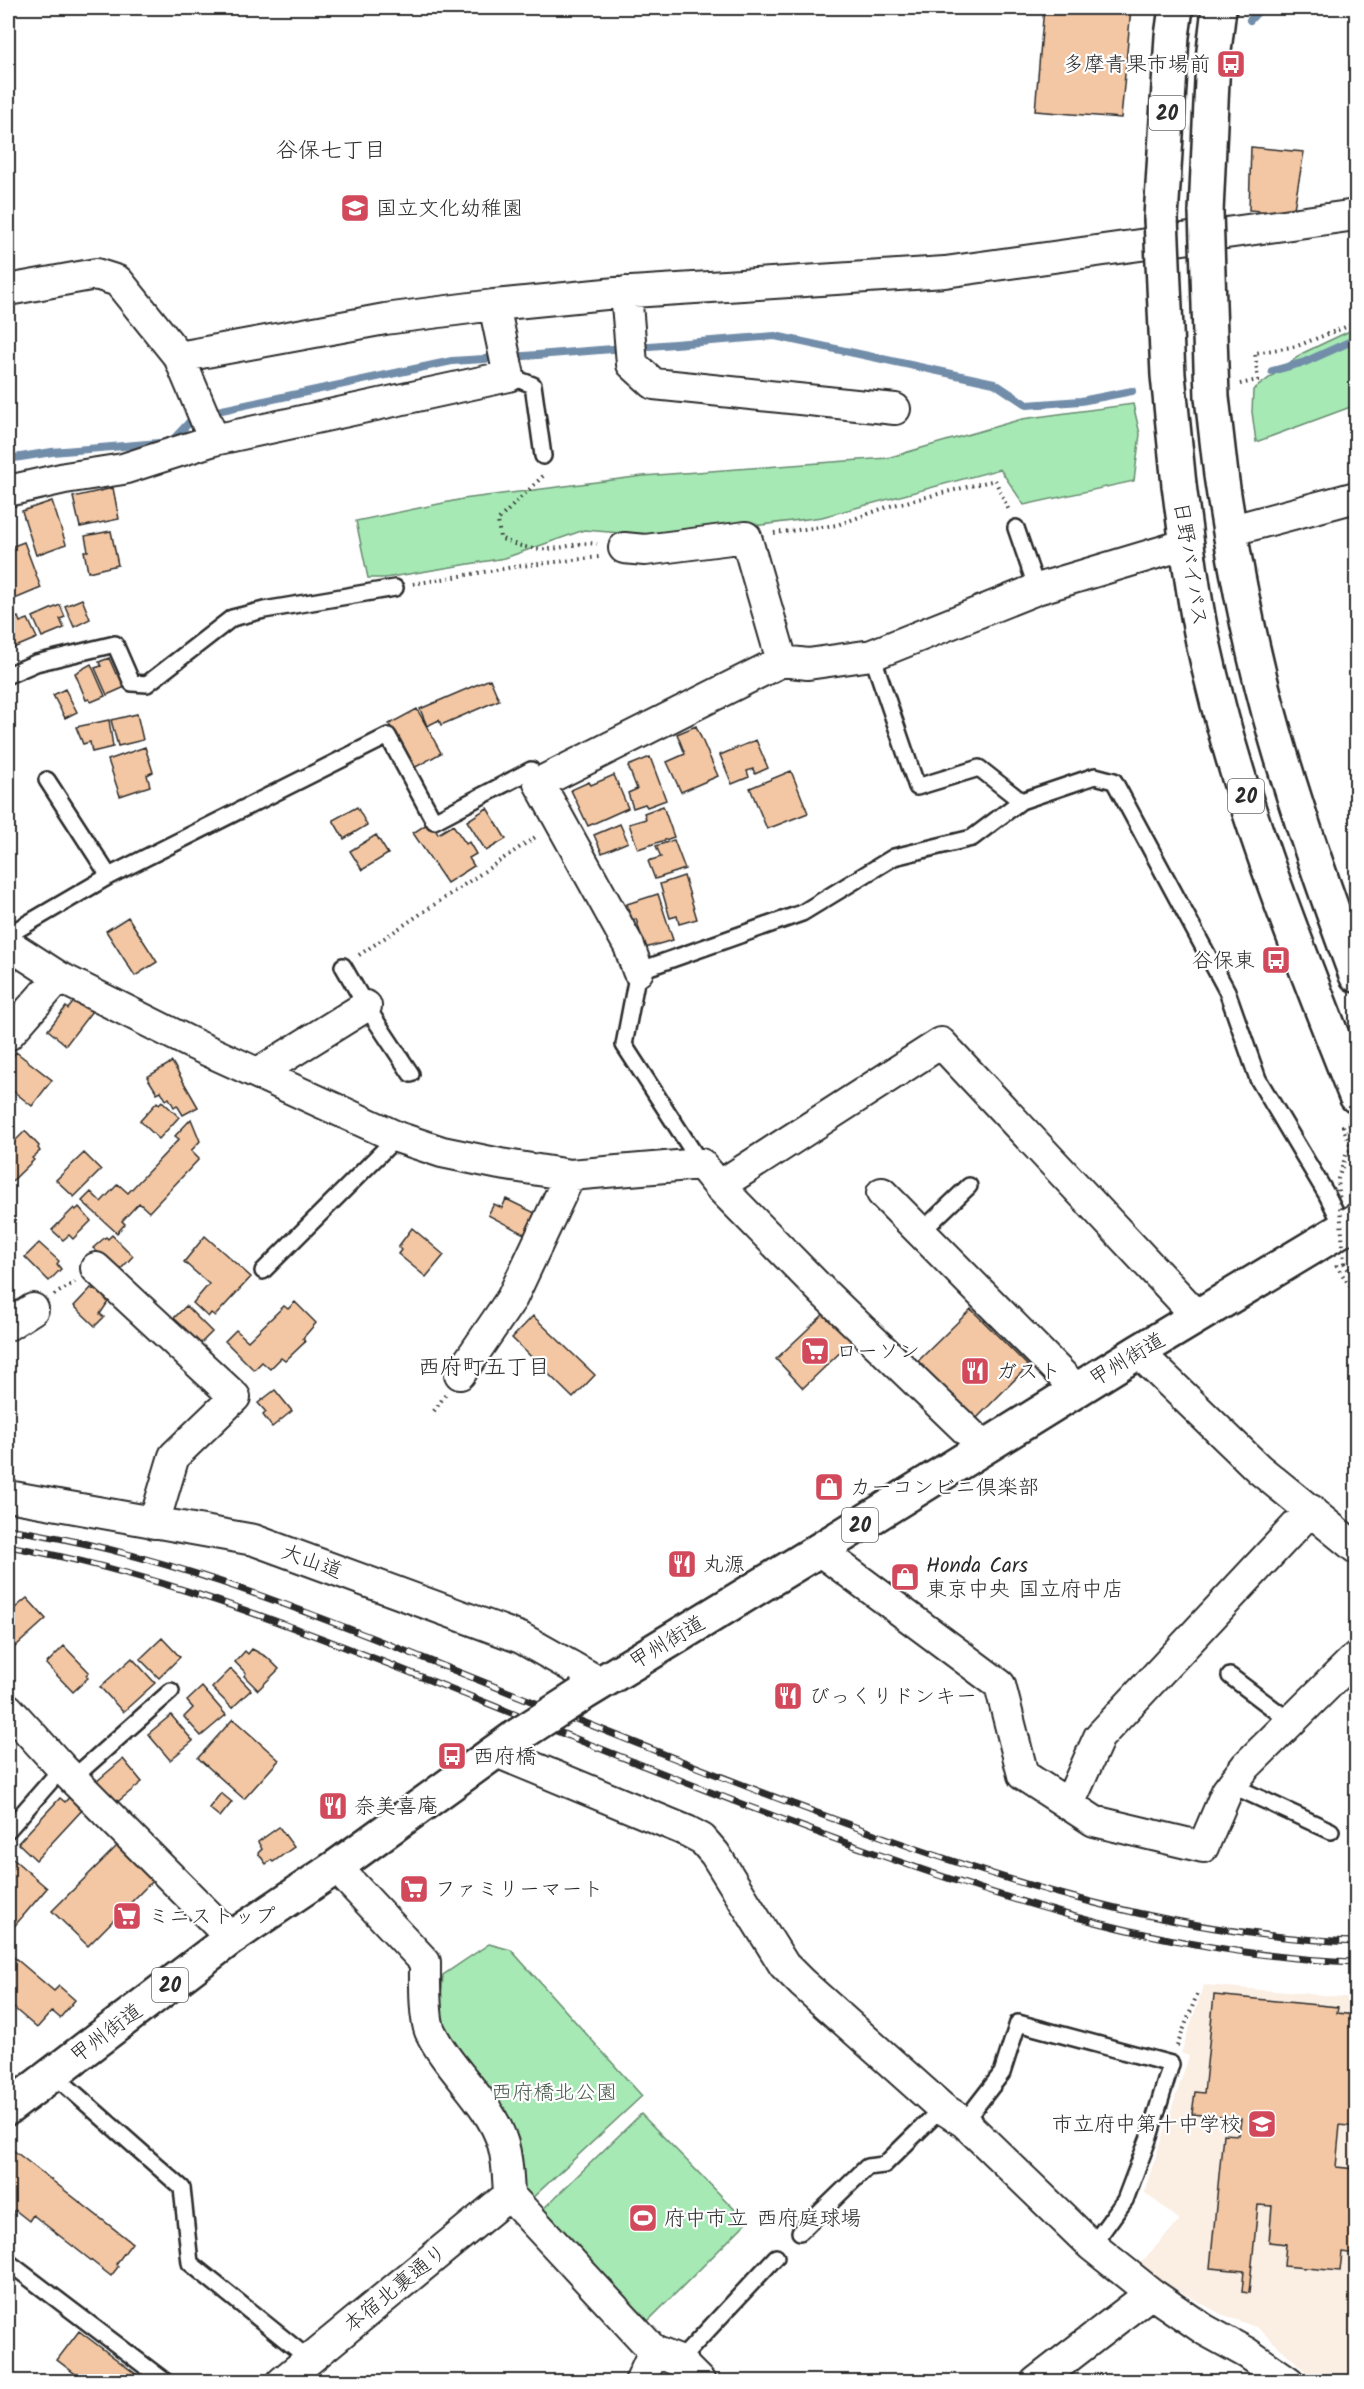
<svg xmlns="http://www.w3.org/2000/svg" width="1364" height="2389" font-family="Kalam,'Klee One',sans-serif">
<rect width="100%" height="100%" fill="#fff"/>
<filter id="ink" filterUnits="userSpaceOnUse"><feTurbulence type="fractalNoise" baseFrequency=".0167" numOctaves="2"/><feDisplacementMap in="SourceGraphic" scale="12" xChannelSelector="R" yChannelSelector="G"/><feConvolveMatrix kernelMatrix="1 2 1 2 8 2 1 2 1" color-interpolation-filters="sRGB"/></filter>
<g filter="url(#ink)">
<path fill="#fbeee3" d="M 1204,1985 L 1356,1998 L 1356,2381 L 1314,2381 L 1298,2364 L 1258,2328 L 1219,2313 L 1137,2267 L 1180,2220 L 1144,2192 L 1189,2056 L 1181,2053 Z"/>
<path fill="#a6e9b4" stroke="#688a70" stroke-width="1.5" d="M 1356,328 L 1356,405 L 1256,442 L 1252,412 L 1253,390 L 1303,353 Z
M 1133,404 L 1140,434 L 1134,481 L 1024,505 L 1000,469 L 822,517 L 671,537 L 584,530 L 505,558 L 385,578 L 368,578 L 356,521 L 463,499 L 643,476 L 887,458 L 1022,419 Z
M 489,1944 L 511,1950 L 642,2096 L 531,2199 L 522,2195 L 429,2027 L 442,1988 L 443,1975 Z
M 641,2114 L 747,2222 L 648,2321 L 539,2213 Z"/>
<g fill="none" stroke-linecap="round" stroke-linejoin="round">
<path stroke="#728da9" stroke-width="8" d="M 1250,20 L 1261,8
M 637,347 L 775,336 L 994,383 L 1027,405 L 1081,401 L 1132,391
M 512,357 L 625,348
M 1272,371 L 1305,362 L 1356,339
M 208,413 L 452,361 L 500,358
M 8,459 L 52,452 L 171,442 L 196,415"/>
</g>
<path fill="#f3c7a3" stroke="#2b2b2b" stroke-width="1.5" d="M 1044,8 L 1131,8 L 1121,118 L 1035,111 Z
M 1251,147 L 1304,152 L 1293,214 L 1249,210 Z
M 113,488 L 119,519 L 80,527 L 73,497 Z
M 52,501 L 66,544 L 36,555 L 22,511 Z
M 111,531 L 118,565 L 88,572 L 84,551 L 88,551 L 85,536 Z
M 24,542 L 41,588 L 10,601 L 8,594 L 8,548 Z
M 82,599 L 90,619 L 74,627 L 65,606 Z
M 60,605 L 65,617 L 60,619 L 64,628 L 42,637 L 33,617 Z
M 18,617 L 20,622 L 28,619 L 37,638 L 11,649 L 8,640 L 8,622 Z
M 109,658 L 116,674 L 119,672 L 125,687 L 107,695 L 95,668 L 101,666 L 99,662 Z
M 91,664 L 105,696 L 91,702 L 89,699 L 86,700 L 75,673 Z
M 490,679 L 499,700 L 441,725 L 439,720 L 427,726 L 420,709 Z
M 65,689 L 77,712 L 65,718 L 53,695 Z
M 417,709 L 441,753 L 414,768 L 389,724 Z
M 137,714 L 143,740 L 118,746 L 111,720 Z
M 109,720 L 113,747 L 92,752 L 90,742 L 83,744 L 76,727 Z
M 696,726 L 718,776 L 681,792 L 667,762 L 685,754 L 677,734 Z
M 756,740 L 768,768 L 755,774 L 753,769 L 747,771 L 749,777 L 732,784 L 720,755 Z
M 145,747 L 153,772 L 147,775 L 150,786 L 120,796 L 108,760 Z
M 650,757 L 666,800 L 647,807 L 645,804 L 633,808 L 628,793 L 637,789 L 628,766 Z
M 791,771 L 808,813 L 767,829 L 750,788 Z
M 614,775 L 628,808 L 588,826 L 571,790 L 589,782 L 591,785 Z
M 663,806 L 674,837 L 638,849 L 629,824 L 646,819 L 644,813 Z
M 357,807 L 367,825 L 344,839 L 333,820 Z
M 487,808 L 506,839 L 486,851 L 467,821 Z
M 430,822 L 438,834 L 453,825 L 466,844 L 469,842 L 476,854 L 469,858 L 474,866 L 447,883 L 413,833 Z
M 620,824 L 628,842 L 602,853 L 594,835 Z
M 376,835 L 388,854 L 362,870 L 350,851 Z
M 674,840 L 685,869 L 655,879 L 648,861 L 661,857 L 656,846 Z
M 684,876 L 697,919 L 679,924 L 677,916 L 670,918 L 660,884 Z
M 658,894 L 673,940 L 645,948 L 636,919 L 632,920 L 627,904 Z
M 128,917 L 157,962 L 135,976 L 106,931 Z
M 76,999 L 92,1011 L 66,1045 L 48,1030 L 66,1007 L 68,1009 Z
M 16,1052 L 52,1080 L 32,1106 L 8,1087 L 8,1063 Z
M 172,1062 L 198,1107 L 183,1115 L 177,1105 L 174,1107 L 169,1098 L 166,1100 L 161,1091 L 157,1093 L 147,1077 Z
M 162,1101 L 179,1117 L 159,1139 L 140,1121 L 157,1102 L 159,1104 Z
M 191,1119 L 200,1141 L 191,1151 L 199,1159 L 149,1212 L 139,1203 L 122,1221 L 125,1224 L 117,1233 L 82,1201 L 91,1192 L 101,1202 L 118,1184 L 128,1193 L 179,1139 L 175,1136 Z
M 25,1131 L 39,1146 L 38,1148 L 40,1151 L 32,1158 L 34,1160 L 10,1183 L 8,1180 L 8,1148 Z
M 84,1153 L 101,1170 L 74,1197 L 56,1180 Z
M 506,1199 L 537,1214 L 526,1235 L 488,1215 L 494,1204 L 502,1208 Z
M 79,1207 L 91,1221 L 73,1239 L 69,1235 L 63,1240 L 52,1230 L 74,1208 L 76,1210 Z
M 412,1228 L 444,1255 L 426,1277 L 398,1254 L 401,1250 L 398,1247 Z
M 112,1235 L 133,1256 L 119,1271 L 93,1248 L 102,1240 L 106,1237 L 108,1239 Z
M 205,1236 L 251,1277 L 215,1316 L 211,1313 L 208,1317 L 193,1303 L 209,1284 L 184,1262 Z
M 39,1243 L 59,1261 L 57,1264 L 61,1269 L 49,1281 L 25,1257 Z
M 91,1288 L 94,1290 L 96,1288 L 108,1302 L 100,1314 L 104,1317 L 95,1326 L 74,1306 Z
M 295,1302 L 316,1323 L 303,1338 L 305,1342 L 285,1361 L 281,1358 L 270,1369 L 262,1362 L 254,1370 L 225,1341 L 236,1330 L 248,1341 L 284,1306 L 288,1309 Z
M 186,1306 L 212,1332 L 199,1345 L 168,1324 Z
M 971,1309 L 1028,1366 L 974,1421 L 916,1363 Z
M 825,1313 L 852,1341 L 803,1388 L 776,1359 Z
M 533,1316 L 595,1375 L 573,1398 L 512,1338 Z
M 275,1390 L 292,1411 L 272,1427 L 263,1415 L 266,1412 L 258,1403 Z
M 27,1598 L 46,1619 L 8,1653 L 8,1620 L 11,1624 L 15,1620 L 9,1613 Z
M 162,1638 L 180,1657 L 159,1678 L 140,1659 Z
M 64,1646 L 89,1672 L 86,1675 L 88,1678 L 73,1692 L 46,1664 Z
M 252,1649 L 267,1657 L 279,1669 L 258,1690 L 244,1676 L 246,1673 L 235,1662 L 245,1651 L 248,1654 Z
M 132,1658 L 155,1683 L 123,1712 L 100,1687 Z
M 231,1669 L 251,1690 L 232,1708 L 212,1688 Z
M 202,1687 L 226,1715 L 201,1736 L 184,1717 L 193,1708 L 187,1701 Z
M 171,1715 L 193,1741 L 170,1760 L 148,1734 Z
M 233,1719 L 279,1760 L 244,1799 L 198,1758 Z
M 123,1759 L 142,1782 L 115,1804 L 97,1781 Z
M 221,1793 L 232,1802 L 220,1817 L 209,1808 Z
M 71,1795 L 84,1808 L 36,1860 L 18,1843 L 60,1798 L 65,1802 Z
M 279,1827 L 294,1847 L 273,1862 L 271,1860 L 266,1864 L 258,1853 L 262,1849 L 258,1842 Z
M 122,1841 L 157,1876 L 88,1946 L 52,1911 Z
M 12,1858 L 47,1888 L 11,1930 L 8,1927 L 8,1863 Z
M 8,1952 L 54,1991 L 59,1986 L 75,2000 L 60,2018 L 52,2011 L 37,2028 L 8,2003 Z
M 1214,1995 L 1338,2007 L 1337,2013 L 1356,2015 L 1356,2127 L 1340,2125 L 1336,2167 L 1356,2169 L 1356,2254 L 1342,2252 L 1340,2271 L 1284,2266 L 1286,2244 L 1269,2242 L 1272,2206 L 1258,2205 L 1249,2293 L 1242,2292 L 1244,2271 L 1210,2268 L 1223,2134 L 1239,2135 L 1241,2119 L 1192,2114 L 1195,2092 L 1204,2093 Z
M 8,2146 L 132,2243 L 116,2264 L 118,2267 L 111,2276 L 33,2215 L 29,2221 L 15,2210 L 8,2219 Z
M 79,2331 L 137,2375 L 132,2382 L 86,2382 L 57,2360 Z"/>
<g fill="none" stroke-linecap="round" stroke-linejoin="round">
<g stroke="#2b2b2b" stroke-width="20">
<path id="service" d="M 509,376 L 533,385 L 543,456
M 1016,528 L 1037,589
M 872,655 L 917,787 L 979,768 L 1021,801 L 1095,776 L 1114,781 L 1227,991 L 1258,1079 L 1327,1195 L 1344,1229
M 8,675 L 36,663 L 115,644 L 132,683 L 147,684 L 232,618 L 264,610 L 395,588
M 47,780 L 109,876
M 8,935 L 109,876 L 388,736 L 434,821 L 531,770 L 539,783
M 343,966 L 366,1006 L 411,1074
M 701,1164 L 624,1045 L 638,971 L 802,913 L 894,857 L 972,838 L 1021,801
M 921,1232 L 969,1186
M 263,1271 L 397,1137
M 1230,1676 L 1291,1722
M 73,1778 L 171,1691
M 1231,1785 L 1331,1831
M 8,1830 L 62,1768
M 53,2074 L 182,2188 L 190,2263 L 309,2359
M 964,2122 L 1002,2073 L 1018,2023 L 1171,2064 L 1149,2137 L 1125,2200 L 1092,2246
M 800,2232 L 867,2167 L 884,2165 L 942,2108
M 8,2262 L 166,2382
M 679,2361 L 776,2257"/>
</g>
<g stroke="#2b2b2b" stroke-width="34">
<path id="minor" d="M 8,290 L 96,274 L 118,281 L 179,357 L 214,440
M 626,292 L 632,364 L 654,384 L 895,409
M 179,357 L 385,319 L 494,305
M 8,491 L 65,478 L 123,469 L 214,440 L 509,376 L 494,305 L 616,293 L 945,272 L 1356,215
M 1229,531 L 1356,497
M 624,548 L 645,550 L 746,537 L 782,661
M 8,944 L 59,977 L 191,1043 L 397,1137 L 442,1152 L 500,1164 L 570,1175 L 701,1164 L 719,1186 L 824,1293 L 985,1448
M 638,971 L 629,946 L 539,783 L 782,661 L 808,664 L 872,655 L 1037,589 L 1187,544
M 8,1035 L 59,977
M 258,1073 L 366,1006
M 719,1186 L 941,1043 L 1197,1316
M 882,1193 L 1077,1390
M 96,1268 L 235,1397 L 174,1456 L 154,1523
M 8,1325 L 33,1309
M 1138,1352 L 1259,1469 L 1356,1548
M 460,1374 L 512,1298 L 570,1175
M 8,1496 L 254,1540 L 521,1638 L 599,1682
M 819,1550 L 1000,1685 L 1023,1775 L 1094,1821 L 1203,1847 L 1227,1791 L 1246,1766 L 1356,1657
M 8,1709 L 62,1768 L 231,1938
M 494,1751 L 687,1831 L 702,1839 L 715,1854 L 784,1965 L 802,1983 L 942,2108 L 964,2122 L 1092,2246 L 1151,2293 L 1205,2330 L 1247,2353 L 1289,2382
M 1069,1804 L 1099,1737 L 1311,1510
M 336,1867 L 425,1962 C 425,1978 424,2017 430,2031 C 449,2071 490,2101 503,2144 C 508,2161 508,2177 509,2195 L 654,2351 L 679,2361 L 700,2382
M 282,2382 L 509,2195
M 640,2382 L 654,2351
M 1036,2382 L 1151,2293"/>
</g>
<g stroke="#2b2b2b" stroke-width="38">
<path id="trunk" d="M 1206,212 L 1213,59 L 1219,8
M 1161,218 L 1172,36 L 1176,8
M 1221,475 C 1234,563 1251,652 1276,738 C 1299,818 1327,897 1356,975
M 1179,485 C 1186,537 1192,591 1203,642 C 1237,799 1297,948 1356,1096
M 581,1695 L 819,1550 L 1138,1352 L 1356,1221
M 8,2108 L 231,1938 L 336,1867 L 517,1736"/>
</g>
<path stroke="#2b2b2b" stroke-width="4" stroke-dasharray="1.5 4.5" stroke-linecap="butt" d="M 1240,384 L 1258,380 L 1255,353 L 1297,346 L 1356,323
M 543,476 L 498,520 L 500,538 C 516,546 533,550 550,549 C 567,548 580,541 597,544
M 774,533 L 837,525 L 890,506 L 995,480 L 1009,511
M 413,584 L 513,567 L 599,557
M 359,955 L 537,836
M 1349,1124 L 1343,1126 L 1354,1155 L 1353,1175
M 1344,1263 L 1356,1281
M 1336,1265 L 1350,1286 L 1356,1282
M 54,1295 L 75,1282
M 434,1411 L 446,1394
M 1177,2046 L 1198,1992"/>
<use href="#service" stroke="#fff" stroke-width="15"/>
<use href="#minor" stroke="#fff" stroke-width="30"/>
<use href="#trunk" stroke="#fff" stroke-width="33"/>
<g stroke="#2b2b2b" stroke-width="7">
<path id="rail" d="M 8,1529 C 154,1551 291,1605 428,1660 C 565,1714 701,1771 839,1821 C 1006,1883 1177,1936 1356,1942
M 8,1546 C 149,1571 282,1622 414,1674 C 560,1732 705,1792 852,1845 C 1016,1904 1182,1956 1356,1962"/>
</g>
<use href="#rail" stroke="#fff" stroke-width="4.5" stroke-dasharray="14" stroke-linecap="butt"/>
<g stroke="#2b2b2b" stroke-width="38" stroke-linecap="butt">
<path id="trunk-bridge" d="M 1206,212 L 1212,397 L 1221,475
M 1161,218 L 1168,375 L 1179,485
M 517,1736 L 581,1695"/>
</g>
<path stroke="#2b2b2b" stroke-width="4" stroke-dasharray="1.5 4.5" stroke-linecap="butt" d="M 1344,1263 L 1338,1179 L 1347,1152 L 1352,1150"/>
<use href="#trunk-bridge" stroke="#fff" stroke-width="33"/>
</g>
</g>
<defs>
<g id="bus-square" transform="scale(1.5)"><rect x="-9" y="-9" width="18" height="18" rx="4" fill="#d1495b" stroke="#fff"/><path d="M-5-6H5V4H4V6H2V4H-2V6H-4V4H-5ZM-3.5-4V0h7V-4ZM-3.5 1.2v1.5H-2V1.2ZM2 1.2v1.5H3.5V1.2Z" fill="#fff"/></g>
<g id="school-square" transform="scale(1.5)"><rect x="-9" y="-9" width="18" height="18" rx="4" fill="#d1495b" stroke="#fff"/><path d="M0-5L7-2L0 1L-7-2ZM-4 1L0 2.5L4 1V4Q0 6-4 4Z" fill="#fff"/></g>
<g id="supermarket-square" transform="scale(1.5)"><rect x="-9" y="-9" width="18" height="18" rx="4" fill="#d1495b" stroke="#fff"/><path d="M-6-5.5h2.5l.6 2H6L4.5 2H-2.5L-4.4-4H-6ZM-1.5 3.2a1.3 1.3 0 1 0 .1 0ZM3 3.2a1.3 1.3 0 1 0 .1 0Z" fill="#fff"/></g>
<g id="restaurant-square" transform="scale(1.5)"><rect x="-9" y="-9" width="18" height="18" rx="4" fill="#d1495b" stroke="#fff"/><path d="M-5-6h1v4h1v-4h1v4h1v-4h1v5L-1.5 .5V6h-2V.5L-5-1ZM5-6V6H3V1.5H1.5Q1.5-4 5-6Z" fill="#fff"/></g>
<g id="shop-square" transform="scale(1.5)"><rect x="-9" y="-9" width="18" height="18" rx="4" fill="#d1495b" stroke="#fff"/><path d="M-5-2.5h2.3a2.7 3.5 0 0 1 5.4 0H5L5.5 6h-11ZM-1.5-2.5h3a1.5 2.3 0 0 0-3 0Z" fill="#fff"/></g>
<g id="stadium-square" transform="scale(1.5)"><rect x="-9" y="-9" width="18" height="18" rx="4" fill="#d1495b" stroke="#fff"/><path d="M0-5a6.5 5 0 1 0 0 10a6.5 5 0 1 0 0-10ZM-3.5-1.8h7v3.6h-7Z" fill="#fff"/></g>
</defs>
<g fill-rule="evenodd">
<use href="#bus-square" x="1231" y="64"/>
<use href="#school-square" x="355" y="208"/>
<use href="#bus-square" x="1276" y="960"/>
<use href="#supermarket-square" x="815" y="1351"/>
<use href="#restaurant-square" x="975" y="1371"/>
<use href="#shop-square" x="829" y="1487"/>
<use href="#restaurant-square" x="682" y="1564"/>
<use href="#shop-square" x="905" y="1577"/>
<use href="#restaurant-square" x="788" y="1696"/>
<use href="#bus-square" x="452" y="1756"/>
<use href="#restaurant-square" x="333" y="1806"/>
<use href="#supermarket-square" x="414" y="1889"/>
<use href="#supermarket-square" x="127" y="1916"/>
<use href="#school-square" x="1262" y="2124"/>
<use href="#stadium-square" x="643" y="2218"/>
</g>
<g text-anchor="middle" stroke-width="4.5" stroke-linejoin="round" paint-order="stroke">
<g fill="#fff" stroke="#6b6b6b" stroke-width="1.5">
<rect x="1149" y="96" width="36" height="34" rx="4.5"/>
<rect x="1228" y="779" width="36" height="34" rx="4.5"/>
<rect x="842" y="1508" width="36" height="34" rx="4.5"/>
<rect x="152" y="1968" width="36" height="34" rx="4.5"/>
</g>
<g font-size="20" font-weight="bold" fill="#2b2b2b">
<text x="1167" y="120">20</text>
<text x="1246" y="803">20</text>
<text x="860" y="1532">20</text>
<text x="170" y="1992">20</text>
</g>
<g font-size="21" fill="#2b2b2b" stroke="#fff" text-anchor="start">
<text x="1210" y="71" text-anchor="end">多摩青果市場前</text>
<text x="376" y="215">国立文化幼稚園</text>
<text x="1255" y="967" text-anchor="end">谷保東</text>
<text x="836" y="1358">ローソン</text>
<text x="996" y="1378">ガスト</text>
<text x="850" y="1494">カーコンビニ倶楽部</text>
<text x="703" y="1571">丸源</text>
<text x="926" y="1572">Honda Cars<tspan x="926" dy="24">東京中央 国立府中店</tspan></text>
<text x="809" y="1703">びっくりドンキー</text>
<text x="473" y="1763">西府橋</text>
<text x="354" y="1813">奈美喜庵</text>
<text x="435" y="1896">ファミリーマート</text>
<text x="148" y="1923">ミニストップ</text>
<text x="1241" y="2131" text-anchor="end">市立府中第十中学校</text>
<text x="664" y="2225">府中市立 西府庭球場</text>
</g>
<g font-size="21" fill="#2b2b2b" stroke="#fff">
<text transform="translate(1191 564) rotate(81)" y="7">日野バイパス</text>
<text transform="translate(1127 1359) rotate(-31)" y="7">甲州街道</text>
<text transform="translate(312 1561) rotate(20)" y="7">大山道</text>
<text transform="translate(667 1642) rotate(-31)" y="7">甲州街道</text>
<text transform="translate(106 2033) rotate(-37)" y="7">甲州街道</text>
<text transform="translate(395 2288) rotate(-39)" y="7">本宿北裏通り</text>
</g>
<g font-size="21" fill="#4a5a4d" stroke="#fff">
<text x="554" y="2099">西府橋北公園</text>
</g>
<g font-size="22" fill="#2b2b2b" stroke="#fff">
<text x="331" y="157">谷保七丁目</text>
<text x="484" y="1374">西府町五丁目</text>
</g>
</g>
<rect width="1364" height="2389" fill="none" stroke="#fff" stroke-width="30"/>
<rect x="15" y="15" width="1334" height="2359" fill="none" stroke="#2b2b2b" stroke-width="2" filter="url(#ink)"/>
</svg>
